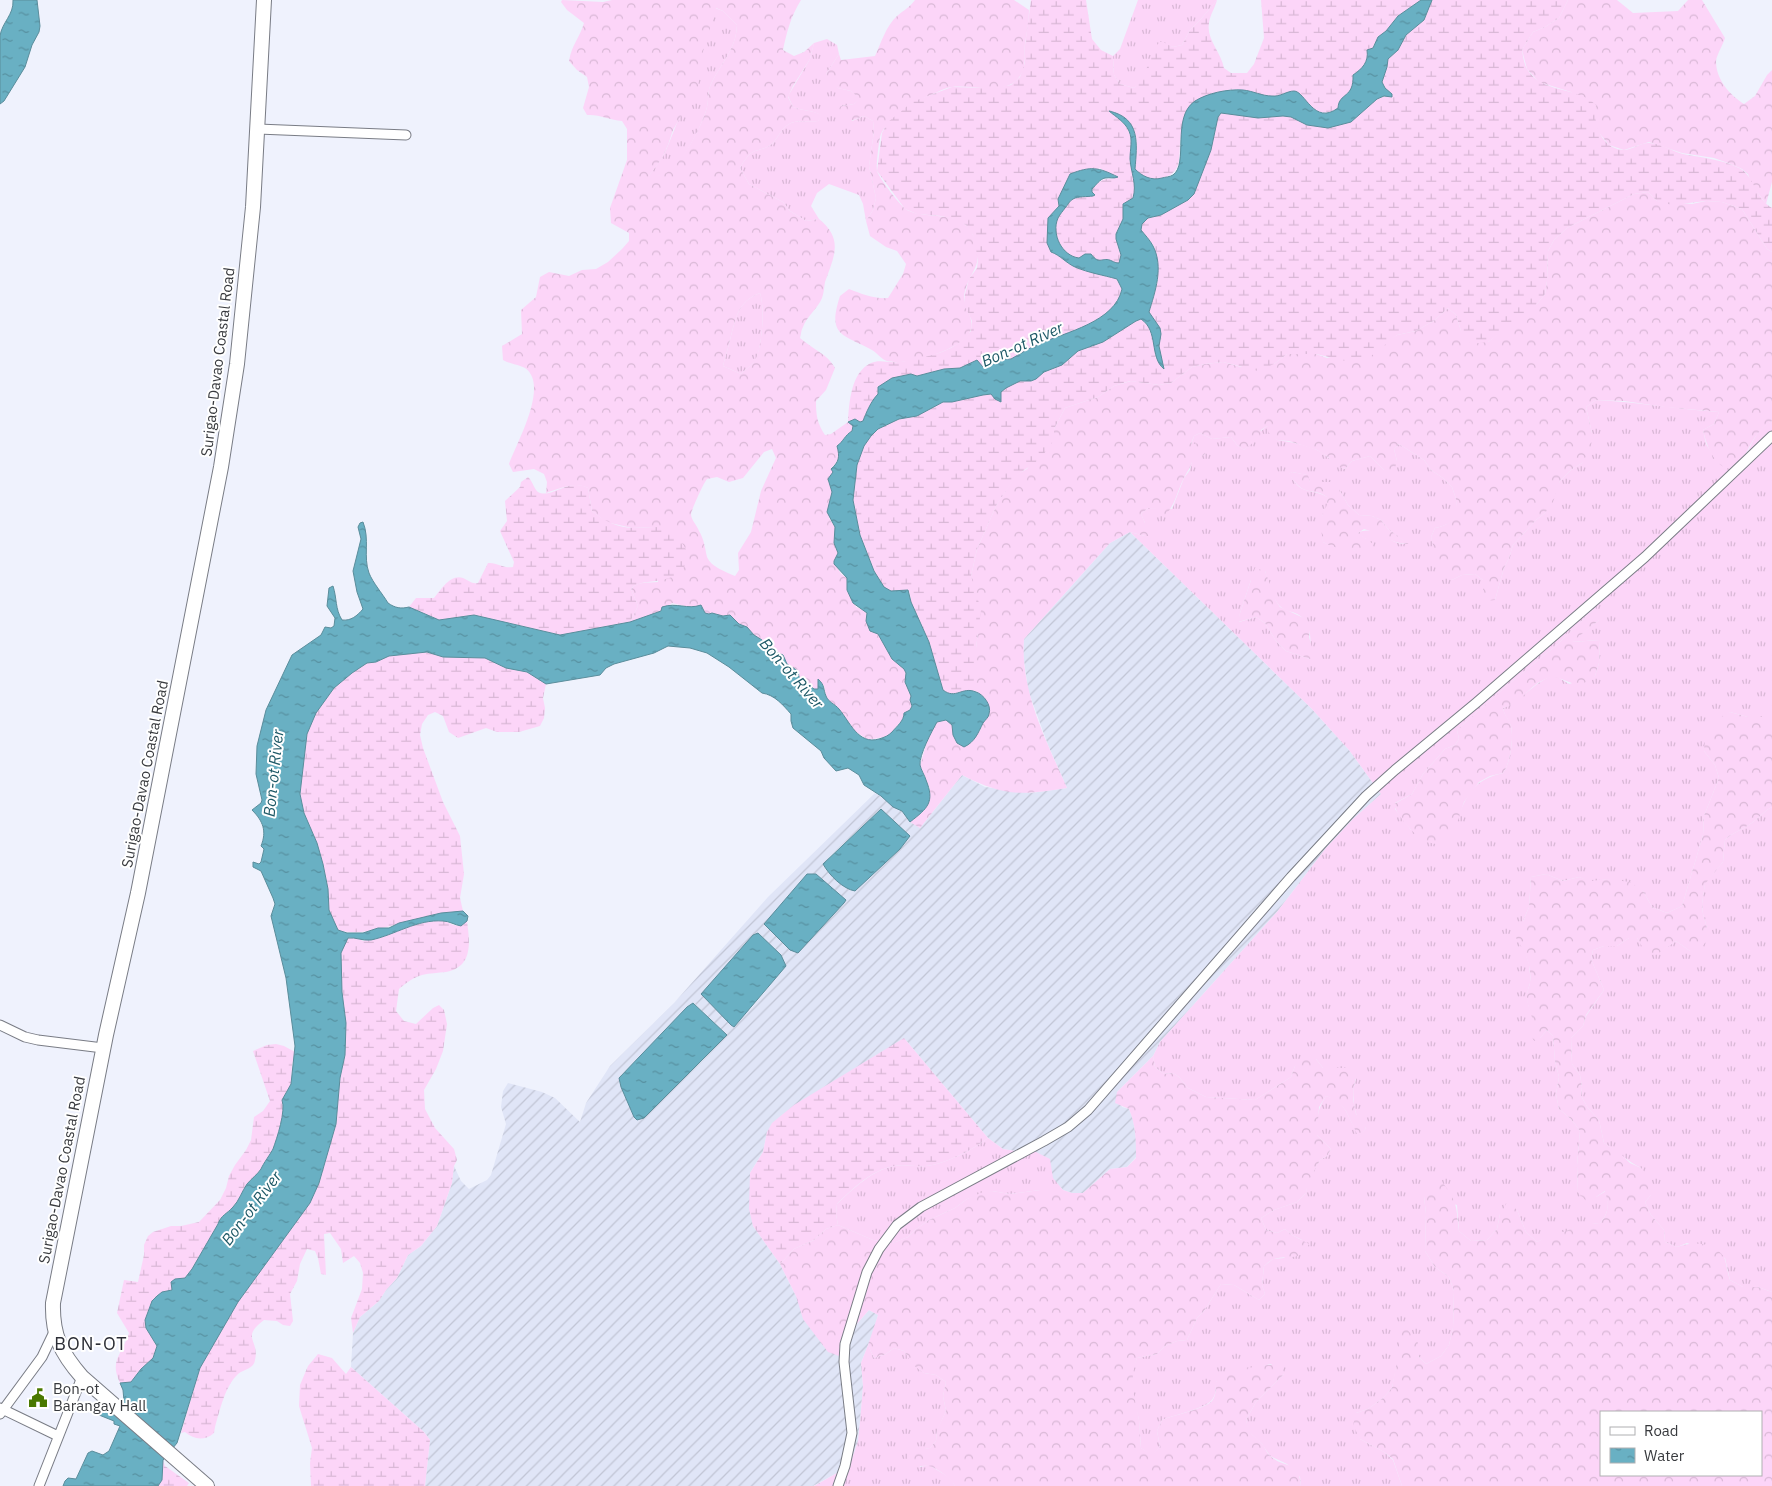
<svg xmlns="http://www.w3.org/2000/svg" width="1772" height="1486" font-family="'IBM Plex Sans',sans-serif">
<defs>
<pattern id="industrial-furrows" width="10" height="10" patternUnits="userSpaceOnUse" patternTransform="scale(1.25)"><rect width="10" height="10" fill="#e0e5f7"/><path d="M-1 1l2-2M0 10L10 0M9 11l2-2" fill="none" stroke="#c1c5d5"/></pattern>
<pattern id="grass-tufts" width="24" height="20" patternUnits="userSpaceOnUse" patternTransform="scale(1.25)"><rect width="24" height="20" fill="#fcd5f8"/><path d="M3 7l-1-3M5 7V3M7 7l1-3M15 17l-1-3M17 17v-4M19 17l1-3" fill="none" stroke="#d9b8d6"/></pattern>
<pattern id="forest-crowns" width="20" height="18" patternUnits="userSpaceOnUse" patternTransform="scale(1.25)"><rect width="20" height="18" fill="#fcd5f8"/><path d="M2 6a3 3 0 1 1 6 0M12 15a3 3 0 1 1 6 0" fill="none" stroke="#d9b8d6"/></pattern>
<pattern id="wetland-marsh" width="20" height="14" patternUnits="userSpaceOnUse" patternTransform="scale(1.25)"><rect width="20" height="14" fill="#fcd5f8"/><path d="M1 5h8M5 5V1M11 12h8M15 12V8" fill="none" stroke="#d9b8d6"/></pattern>
<pattern id="water-ripples" width="26" height="14" patternUnits="userSpaceOnUse" patternTransform="scale(1.25)"><rect width="26" height="14" fill="#69b0c3"/><path d="M2 4q2-2 4 0t4 0M15 11q2-2 4 0t4 0" fill="none" stroke="#5790a0"/></pattern>
</defs>
<rect width="100%" height="100%" fill="#eff2fd"/>
<path fill="url(#industrial-furrows)" fill-rule="evenodd" d="M 1130,532 L 1311,708 L 1349,750 L 1381,794 L 1353,819 L 1326,848 L 1277,912 L 1160,1042 L 1153,1056 L 1117,1092 L 1122,1107 L 1129,1109 L 1133,1119 L 1136,1139 L 1136,1157 L 1127,1167 L 1110,1169 L 1083,1193 L 1072,1193 L 1063,1190 L 1052,1178 L 1021,1152 L 1003,1149 L 988,1138 L 904,1038 L 767,1132 L 763,1152 L 750,1173 L 753,1226 L 780,1264 L 796,1296 L 855,1326 L 869,1310 L 878,1315 L 874,1330 L 861,1363 L 863,1386 L 860,1422 L 858,1441 L 851,1462 L 837,1473 L 813,1486 L 425,1486 L 430,1440 L 424,1432 L 351,1367 L 353,1333 L 360,1317 L 379,1301 L 386,1290 L 397,1278 L 408,1255 L 421,1246 L 437,1226 L 452,1183 L 454,1166 L 461,1181 L 469,1189 L 487,1180 L 491,1175 L 506,1124 L 501,1107 L 503,1091 L 508,1083 L 542,1092 L 555,1098 L 580,1122 L 586,1103 L 610,1066 L 674,1003 L 768,897 L 875,793 L 889,802 L 893,807 L 902,811 L 910,821 L 920,828 L 962,775 L 985,787 L 1031,793 L 1067,788 L 1048,745 L 1028,690 L 1023,653 L 1024,639 L 1110,543 ZM 881,809 L 909,835 L 855,891 L 848,889 L 826,870 L 823,865 L 830,856 ZM 844,903 L 798,953 L 766,921 ZM 758,933 L 781,955 L 786,966 L 749,1011 ZM 694,1003 L 727,1035 L 702,1061 L 684,1078 L 621,1075 Z"/>
<path fill="url(#grass-tufts)" fill-rule="evenodd" d="M 1138,0 L 1217,0 L 1201,19 L 1190,30 L 1182,45 L 1173,47 L 1168,45 L 1147,69 L 1142,82 L 1134,88 L 1120,84 L 1114,75 L 1113,56 L 1120,49 Z
M 715,8 L 723,11 L 737,25 C 736,50 721,63 711,84 C 707,93 709,99 707,107 C 703,124 681,168 664,175 C 660,176 653,176 649,176 C 653,169 659,163 663,156 C 670,143 674,128 681,115 Z
M 827,39 L 837,45 L 839,54 L 826,74 L 838,88 L 851,91 L 860,98 L 854,104 L 841,106 L 852,121 L 864,116 L 873,121 L 874,131 L 869,166 L 876,198 L 873,210 L 866,221 L 863,204 L 859,195 L 829,184 L 817,193 L 811,206 L 819,219 L 806,221 L 790,211 L 783,202 L 749,184 L 740,168 C 743,162 748,154 755,151 C 761,149 768,148 773,143 C 779,136 782,127 791,123 C 799,120 810,122 818,121 L 821,115 C 812,110 803,111 793,107 L 788,96 L 810,59 L 814,43 Z
M 760,293 C 765,308 762,342 757,357 C 755,363 746,369 741,374 L 723,366 C 725,357 728,349 730,340 C 736,318 737,302 760,293 Z
M 1596,400 C 1637,402 1678,409 1719,412 L 1714,424 L 1703,430 L 1706,444 L 1716,460 L 1747,454 C 1753,440 1758,428 1772,421 L 1772,717 L 1748,717 L 1730,712 L 1704,751 L 1715,765 L 1719,778 L 1704,816 L 1703,835 L 1682,906 L 1667,913 L 1652,907 L 1643,891 L 1607,879 L 1591,882 L 1579,877 L 1563,881 L 1546,874 L 1531,877 L 1529,907 L 1523,921 L 1524,949 L 1529,964 L 1530,974 L 1530,983 L 1527,993 L 1528,1004 L 1540,1038 L 1547,1030 L 1553,1036 L 1555,1061 L 1559,1077 L 1556,1094 L 1559,1109 L 1571,1119 L 1580,1131 L 1577,1165 L 1578,1192 L 1596,1197 L 1606,1191 C 1609,1205 1609,1213 1600,1223 C 1586,1224 1577,1227 1564,1232 C 1554,1236 1547,1237 1537,1242 L 1526,1232 L 1517,1210 L 1500,1214 L 1497,1229 L 1487,1240 L 1471,1241 L 1459,1231 L 1457,1205 L 1424,1196 L 1426,1214 L 1425,1251 L 1435,1267 L 1449,1277 L 1454,1291 L 1453,1328 L 1449,1345 L 1441,1356 L 1426,1364 L 1418,1356 L 1400,1329 L 1400,1349 L 1392,1388 L 1383,1398 L 1368,1409 L 1356,1413 L 1360,1439 L 1384,1452 L 1393,1460 L 1402,1486 L 1301,1486 L 1300,1477 L 1287,1464 L 1270,1456 L 1262,1444 L 1248,1431 L 1246,1420 L 1256,1402 L 1284,1374 L 1271,1364 L 1239,1372 L 1216,1382 C 1216,1388 1216,1396 1211,1401 C 1203,1409 1174,1415 1162,1420 L 1157,1431 L 1160,1447 L 1152,1456 L 1141,1448 L 1139,1420 L 1132,1392 L 1132,1371 L 1137,1358 L 1157,1354 L 1165,1346 L 1177,1341 L 1187,1340 L 1197,1318 L 1204,1311 L 1221,1284 L 1234,1285 L 1259,1300 L 1265,1294 L 1262,1285 L 1264,1266 L 1273,1259 L 1284,1258 L 1302,1240 L 1292,1235 L 1285,1229 L 1277,1233 L 1266,1230 L 1261,1218 L 1274,1210 L 1297,1202 L 1306,1193 L 1307,1182 L 1320,1160 L 1327,1156 L 1331,1149 L 1317,1135 C 1317,1118 1317,1110 1326,1096 L 1338,1100 L 1346,1111 L 1359,1137 L 1366,1128 C 1362,1124 1357,1118 1356,1113 C 1353,1103 1352,1090 1356,1079 L 1336,1068 L 1323,1068 L 1316,1059 L 1295,1066 L 1291,1077 L 1255,1100 L 1206,1097 L 1188,1088 L 1179,1077 L 1173,1073 L 1164,1074 L 1155,1067 L 1153,1056 L 1160,1042 L 1277,912 L 1326,848 L 1353,819 L 1381,794 L 1349,750 L 1311,708 L 1130,532 L 1145,536 L 1145,523 L 1141,514 L 1148,508 L 1172,509 L 1184,478 L 1190,470 L 1192,461 L 1205,454 L 1191,445 L 1194,436 L 1200,433 L 1212,439 L 1231,437 L 1237,445 L 1244,450 C 1253,443 1258,432 1267,426 L 1277,440 C 1287,441 1310,446 1319,451 C 1329,457 1335,465 1345,469 L 1352,461 L 1370,456 L 1384,470 L 1397,461 L 1394,449 L 1399,444 L 1424,460 L 1431,470 L 1443,478 L 1452,487 L 1456,499 L 1458,515 C 1452,523 1445,526 1435,528 L 1431,537 L 1437,556 L 1452,580 L 1462,575 L 1475,574 L 1483,580 L 1483,589 L 1495,600 L 1504,568 L 1509,558 L 1513,545 L 1536,520 L 1545,513 L 1560,481 L 1571,470 L 1582,463 L 1592,433 L 1586,407 ZM 1292,472 L 1307,475 L 1310,482 L 1318,482 L 1340,491 L 1348,505 L 1359,515 L 1372,516 L 1381,520 L 1388,529 L 1408,544 C 1389,546 1377,523 1357,533 L 1366,539 L 1357,551 C 1345,548 1334,548 1323,542 L 1322,516 L 1328,505 L 1327,497 C 1317,491 1312,493 1303,489 C 1297,487 1293,479 1289,474 ZM 1265,571 C 1268,580 1273,601 1281,607 C 1286,612 1293,611 1299,615 C 1314,624 1310,644 1310,659 L 1286,651 L 1276,641 L 1265,623 L 1256,617 L 1239,622 L 1240,613 L 1251,580 ZM 1595,608 L 1599,620 L 1571,642 L 1600,640 L 1599,663 L 1595,676 L 1569,684 C 1565,682 1559,677 1555,676 C 1542,675 1519,703 1503,708 C 1504,715 1509,720 1511,726 C 1514,739 1510,764 1503,773 C 1477,779 1468,791 1459,815 L 1411,830 L 1395,809 L 1395,803 L 1412,794 L 1423,774 L 1445,749 L 1455,745 L 1459,739 L 1457,730 L 1504,688 L 1557,645 Z
M 1772,807 L 1772,1292 L 1758,1287 L 1743,1287 L 1730,1280 L 1725,1258 L 1687,1243 L 1677,1247 L 1665,1242 L 1664,1230 L 1651,1215 L 1645,1202 L 1651,1195 L 1641,1168 C 1627,1161 1617,1151 1604,1143 L 1599,1120 L 1588,1108 L 1581,1096 L 1582,1087 L 1580,1075 L 1572,1064 L 1571,1038 L 1583,1026 L 1586,1016 L 1604,990 L 1591,959 L 1593,950 L 1604,946 L 1617,946 L 1629,938 L 1637,938 L 1644,948 L 1656,954 L 1676,941 L 1690,951 L 1707,928 L 1703,914 L 1702,904 L 1705,883 L 1723,862 L 1725,840 C 1733,832 1744,829 1753,822 C 1760,817 1764,811 1772,807 Z
M 988,1138 L 1003,1149 L 1021,1152 L 1036,1152 L 1050,1159 L 1053,1178 L 1063,1190 L 1040,1190 L 1010,1194 L 992,1191 L 967,1199 L 955,1208 L 929,1220 L 915,1230 L 908,1237 L 893,1243 L 873,1240 L 838,1225 L 836,1214 L 837,1204 C 853,1189 872,1170 894,1166 C 904,1164 915,1167 925,1166 C 944,1165 974,1149 988,1138 Z
M 868,1345 L 874,1358 L 886,1354 L 894,1348 L 904,1351 L 913,1364 L 924,1373 L 936,1375 L 946,1382 L 943,1396 L 946,1411 L 937,1431 L 936,1441 L 930,1448 L 913,1451 L 920,1467 L 929,1465 C 938,1471 951,1476 955,1486 L 814,1486 L 837,1473 L 851,1462 L 858,1441 L 860,1422 L 863,1386 L 861,1363 Z"/>
<path fill="url(#forest-crowns)" fill-rule="evenodd" d="M 562,0 L 603,2 L 612,0 L 801,0 C 791,16 787,31 783,50 L 794,56 L 804,52 L 814,43 L 810,59 L 793,86 L 788,97 L 793,107 C 803,111 812,110 822,115 L 818,121 C 810,122 799,120 791,123 C 782,127 779,136 773,143 C 768,148 761,149 755,151 C 748,154 743,162 740,168 L 749,184 L 783,202 L 790,211 L 806,221 L 819,219 C 844,239 834,257 825,282 C 824,287 824,293 822,298 C 818,308 807,316 803,327 C 801,330 801,335 800,338 C 812,349 828,354 835,368 L 826,390 L 816,401 C 816,415 817,423 825,435 L 831,434 L 848,422 L 853,426 L 852,431 C 834,443 846,456 831,468 L 833,472 L 828,479 L 832,492 L 829,518 L 835,527 L 834,543 L 838,553 L 834,561 L 841,574 L 847,578 L 847,590 L 856,607 L 865,611 L 892,659 L 904,669 L 906,673 L 905,682 L 911,696 L 912,706 L 904,718 L 888,736 L 868,740 L 855,731 L 838,708 L 829,701 L 826,696 L 824,685 L 819,685 L 818,689 L 814,689 L 799,677 L 798,671 L 787,665 L 783,655 L 768,650 L 762,640 L 754,635 L 747,627 L 739,624 L 730,615 L 723,616 L 712,613 L 709,614 L 705,613 L 703,608 L 693,608 L 672,603 L 661,611 L 630,622 L 638,606 L 631,589 C 637,581 648,583 658,582 L 656,527 L 632,528 L 606,522 L 592,511 L 588,488 C 575,481 559,489 546,493 L 547,482 L 544,474 L 534,469 L 513,472 L 509,464 C 516,444 550,385 525,368 C 520,365 510,364 503,360 L 502,346 L 522,334 L 521,310 L 536,297 L 540,277 L 549,272 L 569,276 L 582,270 L 596,269 L 608,262 L 622,249 L 629,241 L 629,233 L 611,223 L 610,208 L 627,160 L 627,129 L 622,121 C 610,120 599,114 587,115 L 583,108 L 589,87 L 587,77 L 577,70 L 569,61 C 572,44 580,37 584,23 L 567,10 L 561,2 ZM 716,8 L 723,11 L 737,25 C 736,50 721,63 711,84 C 707,92 709,98 707,107 C 703,124 681,167 664,174 C 660,176 654,175 649,176 L 662,158 L 668,145 L 673,130 L 698,87 L 702,55 ZM 760,293 C 765,308 762,342 757,356 C 755,363 746,369 741,374 L 723,366 C 725,357 728,349 730,340 C 736,318 737,302 760,293 ZM 772,449 L 776,458 L 761,491 L 751,532 L 738,553 L 739,570 L 735,576 C 726,572 711,567 707,557 C 705,548 704,539 699,531 C 697,525 691,520 691,514 C 692,509 703,484 707,479 L 717,477 L 729,482 L 743,478 L 764,452 Z
M 915,0 L 1014,0 L 1029,10 C 1029,21 1027,32 1025,43 C 1024,55 1027,66 1020,76 C 1007,97 971,84 952,87 C 944,88 938,92 931,95 C 919,100 911,103 902,112 C 896,118 884,126 881,134 C 879,139 876,166 877,171 C 879,178 902,208 907,210 C 928,221 963,208 974,237 C 986,268 967,271 964,297 C 964,309 974,317 971,329 C 967,349 905,367 887,361 C 882,360 877,353 872,350 C 842,334 827,336 840,296 L 849,289 C 862,294 874,299 888,298 L 903,274 L 906,264 L 897,251 L 886,247 L 870,236 L 866,221 L 873,210 L 876,198 L 869,166 L 874,131 L 873,121 L 864,116 L 845,123 L 834,114 L 841,106 L 854,104 L 859,98 L 851,91 L 838,88 L 827,80 L 826,74 L 839,54 L 841,60 L 875,56 C 881,43 886,26 897,16 C 904,10 909,8 915,0 Z
M 1568,0 L 1617,0 L 1633,13 L 1678,11 L 1688,0 L 1702,0 L 1725,38 C 1723,45 1717,54 1716,61 C 1716,80 1730,95 1744,104 L 1755,96 L 1767,75 L 1772,70 L 1772,182 L 1766,204 L 1752,185 L 1748,174 L 1742,169 L 1728,163 L 1714,158 L 1682,153 L 1649,142 L 1624,150 L 1609,145 L 1596,129 L 1594,115 L 1571,92 L 1539,82 L 1527,69 L 1522,50 L 1533,32 L 1545,27 L 1559,18 Z
M 1648,192 L 1657,201 L 1692,204 L 1706,201 L 1722,202 L 1742,209 L 1767,249 L 1772,252 L 1772,421 C 1754,431 1748,451 1739,468 C 1735,468 1729,469 1726,468 C 1712,462 1706,443 1703,430 L 1714,424 L 1719,412 L 1665,407 L 1624,401 L 1596,400 L 1586,407 L 1592,433 L 1591,449 L 1582,463 L 1571,470 L 1560,481 L 1553,502 L 1545,513 L 1536,520 L 1513,545 L 1509,558 L 1504,568 L 1495,600 L 1487,601 L 1483,589 L 1483,580 L 1475,574 L 1462,575 L 1452,580 L 1440,572 L 1431,537 L 1435,528 C 1445,526 1451,523 1457,515 L 1456,499 L 1452,487 L 1443,478 L 1431,470 L 1424,460 L 1399,444 L 1394,449 L 1397,461 L 1394,471 L 1385,471 L 1370,456 L 1352,461 L 1345,469 L 1335,465 L 1328,457 L 1317,450 L 1289,441 L 1277,440 L 1269,433 L 1267,426 L 1261,430 L 1260,437 L 1244,450 L 1237,445 L 1231,437 L 1212,439 L 1200,433 L 1194,436 L 1191,444 L 1201,443 L 1207,447 L 1205,454 L 1192,462 C 1190,469 1186,473 1183,480 C 1177,492 1175,506 1165,515 L 1156,509 L 1148,508 L 1141,514 L 1145,523 L 1156,528 L 1154,536 L 1145,536 L 1130,532 L 1110,543 L 1024,639 C 1020,691 1047,742 1067,788 C 1021,795 1005,797 962,775 L 920,828 L 910,822 L 920,814 L 930,789 L 920,765 L 929,735 L 937,722 L 946,720 L 952,725 L 953,735 L 980,731 L 983,722 L 989,715 L 981,695 L 976,691 L 976,648 L 978,632 L 971,576 L 977,549 L 997,504 L 1016,475 L 1027,469 L 1054,429 L 1065,408 L 1098,397 L 1114,386 L 1131,381 L 1159,385 L 1171,383 L 1192,367 L 1205,364 L 1223,362 L 1241,367 L 1274,364 L 1287,354 L 1316,354 L 1327,358 L 1384,344 L 1397,335 L 1416,331 L 1435,320 L 1448,308 L 1456,315 L 1461,331 L 1488,342 L 1537,304 L 1545,294 L 1547,281 L 1548,251 L 1554,240 L 1567,228 L 1634,194 Z
M 1292,472 L 1308,475 L 1310,482 L 1335,482 L 1348,505 L 1359,515 L 1372,516 L 1381,520 L 1388,529 L 1409,544 C 1394,545 1379,533 1364,529 L 1358,533 L 1373,544 L 1370,552 C 1355,551 1336,550 1323,542 C 1322,533 1319,525 1322,516 C 1325,507 1328,508 1327,497 C 1317,490 1312,493 1303,489 C 1297,486 1293,479 1288,474 Z
M 1255,568 L 1265,571 L 1276,601 L 1280,607 L 1306,619 L 1310,629 L 1309,637 L 1314,655 L 1310,659 L 1286,651 L 1276,641 L 1265,623 L 1256,617 L 1238,622 L 1240,613 Z
M 1595,608 L 1599,612 L 1599,620 L 1572,642 L 1600,640 L 1599,663 L 1595,676 C 1591,678 1586,683 1582,684 C 1570,686 1559,674 1548,678 C 1530,684 1523,702 1503,708 C 1504,715 1509,719 1511,726 C 1514,739 1510,764 1503,773 L 1490,776 L 1479,782 L 1464,802 L 1454,832 L 1436,844 C 1431,843 1425,842 1421,839 C 1413,833 1395,813 1394,804 L 1412,794 L 1423,774 L 1445,749 L 1455,745 L 1459,739 L 1457,730 L 1504,688 L 1557,645 Z
M 1730,712 L 1748,717 L 1772,717 L 1772,807 C 1764,811 1760,817 1753,822 C 1744,829 1733,832 1725,840 L 1723,862 L 1705,884 L 1702,904 L 1703,914 L 1707,928 L 1707,940 L 1700,950 L 1690,951 L 1676,941 L 1656,955 L 1643,948 L 1637,938 L 1629,938 L 1617,946 L 1604,946 L 1593,950 L 1591,959 L 1604,990 L 1586,1015 L 1583,1026 L 1571,1038 L 1572,1064 L 1580,1075 L 1582,1087 L 1581,1096 L 1588,1108 L 1599,1120 L 1604,1143 L 1619,1152 L 1630,1163 L 1641,1168 L 1648,1175 L 1653,1185 L 1651,1195 L 1645,1202 L 1651,1215 L 1664,1230 L 1665,1242 L 1677,1247 C 1693,1241 1713,1242 1724,1257 C 1726,1261 1728,1275 1730,1280 L 1743,1287 L 1758,1287 L 1772,1292 L 1772,1486 L 1402,1486 L 1393,1459 L 1384,1452 L 1360,1439 L 1353,1425 L 1356,1413 L 1368,1409 L 1383,1398 L 1392,1388 L 1399,1349 L 1399,1329 L 1407,1329 L 1418,1343 L 1418,1356 L 1426,1364 L 1441,1356 L 1449,1345 L 1453,1328 L 1454,1291 L 1449,1277 L 1435,1267 L 1425,1251 L 1426,1214 L 1424,1196 L 1432,1183 L 1442,1182 C 1458,1202 1456,1207 1459,1231 L 1471,1241 L 1487,1240 L 1497,1229 L 1500,1214 L 1508,1201 L 1517,1210 L 1526,1232 L 1537,1242 L 1550,1235 L 1563,1232 L 1585,1224 L 1600,1223 C 1609,1213 1609,1205 1605,1191 L 1596,1197 L 1586,1201 L 1578,1192 L 1577,1165 L 1580,1131 L 1571,1119 L 1559,1109 L 1556,1094 L 1559,1077 L 1555,1061 L 1553,1036 L 1547,1030 L 1540,1038 L 1534,1041 L 1528,1029 L 1533,1021 C 1531,1012 1526,1003 1527,994 C 1527,990 1530,986 1530,982 C 1532,966 1525,951 1516,938 L 1529,907 L 1531,877 L 1546,874 L 1563,881 L 1579,877 L 1591,881 L 1607,879 L 1630,882 L 1643,891 L 1652,907 L 1667,913 L 1682,906 L 1703,835 L 1704,816 L 1719,778 L 1715,765 L 1704,751 L 1705,739 L 1715,720 ZM 1601,1412 L 1761,1412 L 1761,1475 L 1601,1475 Z
M 1309,1054 L 1316,1059 L 1323,1068 L 1349,1068 L 1358,1069 L 1354,1086 L 1353,1099 L 1356,1114 L 1366,1128 L 1359,1138 L 1346,1111 L 1338,1101 L 1326,1096 L 1319,1107 L 1317,1135 L 1331,1149 L 1327,1156 L 1320,1160 L 1308,1182 L 1306,1193 L 1297,1202 L 1274,1210 L 1261,1218 L 1266,1230 L 1277,1233 L 1285,1229 L 1292,1235 L 1309,1244 C 1299,1263 1290,1254 1274,1259 C 1270,1260 1267,1264 1264,1266 L 1262,1285 L 1265,1294 L 1259,1300 L 1234,1285 L 1221,1284 L 1204,1311 L 1197,1318 L 1187,1340 L 1177,1341 L 1165,1346 L 1157,1354 L 1137,1358 C 1128,1385 1135,1395 1139,1420 C 1140,1429 1140,1439 1141,1448 L 1152,1455 L 1160,1447 L 1157,1431 L 1162,1420 C 1174,1415 1204,1409 1212,1401 C 1216,1396 1216,1388 1216,1382 C 1230,1370 1264,1363 1282,1365 L 1284,1374 L 1256,1402 L 1246,1420 C 1250,1438 1253,1433 1263,1445 C 1265,1448 1267,1453 1269,1455 C 1283,1469 1299,1459 1301,1486 L 955,1486 C 952,1479 936,1467 928,1466 C 923,1465 917,1467 911,1467 L 907,1457 L 913,1450 L 930,1448 L 936,1441 L 937,1430 L 946,1411 L 943,1396 L 946,1382 L 936,1375 L 924,1373 L 913,1365 L 904,1351 L 894,1348 L 886,1354 L 874,1358 L 868,1345 L 878,1315 L 869,1310 L 855,1326 L 839,1356 L 828,1352 L 803,1319 L 796,1296 L 780,1264 L 794,1249 L 814,1240 L 826,1229 L 838,1225 L 873,1240 L 893,1243 L 908,1237 L 915,1230 L 929,1220 L 955,1208 L 967,1199 L 983,1192 L 992,1191 L 1010,1194 L 1040,1190 L 1063,1190 L 1072,1193 L 1083,1193 L 1110,1169 L 1127,1167 L 1136,1158 C 1136,1141 1136,1125 1129,1109 L 1115,1103 L 1117,1092 L 1153,1056 L 1155,1067 L 1164,1074 L 1173,1073 L 1179,1077 L 1188,1088 L 1206,1097 L 1255,1100 L 1291,1077 L 1295,1066 L 1302,1057 Z"/>
<path fill="url(#wetland-marsh)" d="M 1031,0 L 1086,0 L 1092,39 L 1101,50 L 1113,56 L 1114,75 L 1120,84 L 1134,88 C 1150,76 1146,54 1161,41 L 1173,47 L 1182,45 L 1190,30 L 1201,19 L 1217,0 C 1215,8 1210,15 1209,23 C 1206,39 1221,52 1224,68 L 1231,73 L 1247,73 L 1254,64 L 1264,38 L 1261,0 L 1421,0 L 1398,16 L 1386,31 L 1378,37 L 1363,68 L 1353,75 C 1354,99 1339,93 1338,108 C 1327,116 1315,113 1307,103 C 1304,100 1301,93 1296,92 C 1291,89 1280,96 1274,97 C 1263,97 1253,92 1243,90 C 1226,88 1209,94 1194,102 C 1190,112 1183,124 1181,135 C 1177,156 1186,173 1159,179 C 1149,181 1141,175 1135,169 C 1138,130 1141,135 1110,111 C 1116,118 1126,123 1129,132 C 1133,141 1130,150 1130,159 C 1131,173 1137,184 1133,198 L 1123,204 L 1123,219 L 1116,234 L 1116,239 L 1122,255 L 1119,263 L 1115,264 L 1109,260 L 1099,261 L 1085,254 L 1079,258 C 1062,256 1051,234 1058,218 C 1060,214 1063,211 1065,208 C 1068,205 1069,201 1073,199 C 1078,196 1087,197 1093,196 L 1092,189 C 1099,181 1104,178 1114,179 L 1100,168 C 1084,177 1057,185 1059,206 L 1048,218 L 1051,252 C 1060,255 1066,263 1075,267 C 1089,273 1103,275 1117,279 L 1122,289 C 1115,322 1066,332 1039,344 C 1029,348 1020,354 1011,359 C 1005,361 1001,357 995,358 L 996,361 L 989,367 L 983,367 L 977,360 L 960,368 L 944,369 L 917,376 L 878,394 C 871,401 867,413 863,421 L 860,422 L 855,419 L 848,422 C 849,403 851,372 871,363 C 879,359 889,363 898,362 C 902,362 906,361 909,360 C 932,356 956,351 971,331 L 972,321 L 964,304 L 965,294 L 969,279 L 977,268 L 978,260 L 973,235 L 966,225 L 954,219 L 941,216 L 917,214 L 905,209 L 877,171 L 882,133 L 888,122 L 912,102 L 952,87 L 988,88 L 1000,87 L 1011,85 L 1020,77 L 1025,63 L 1025,45 Z
M 1432,0 L 1568,0 L 1559,18 L 1545,27 L 1533,32 L 1522,50 C 1523,56 1524,64 1527,69 C 1542,94 1577,86 1596,105 C 1592,123 1602,150 1625,150 C 1633,149 1642,142 1650,143 C 1662,144 1672,151 1683,154 C 1703,158 1721,159 1739,168 C 1754,175 1755,198 1772,208 L 1772,252 L 1767,249 L 1742,209 L 1722,202 L 1706,201 L 1672,205 L 1657,201 L 1648,192 L 1634,194 L 1567,228 L 1554,240 L 1548,251 L 1547,281 L 1545,294 L 1537,304 L 1525,316 L 1488,342 L 1471,344 L 1461,331 L 1456,315 L 1448,308 L 1435,320 L 1416,331 L 1397,335 L 1371,356 L 1354,363 L 1316,354 L 1287,354 L 1274,364 L 1258,371 L 1223,362 L 1205,364 L 1192,367 L 1171,383 L 1159,385 L 1130,381 L 1114,386 L 1098,397 L 1065,408 L 1054,429 L 1054,440 L 1040,459 L 1016,476 L 997,504 L 977,549 L 971,576 L 981,610 L 976,648 L 976,691 C 961,689 954,699 943,690 L 929,642 L 911,602 L 910,594 L 908,590 L 891,591 L 884,587 L 874,571 L 860,535 L 853,500 L 857,465 L 864,446 L 871,436 L 878,429 L 899,419 L 917,416 L 943,402 L 952,402 L 983,395 L 991,394 L 995,399 L 1005,388 L 1020,381 L 1031,381 L 1036,379 L 1044,372 L 1062,365 L 1078,351 L 1103,342 L 1136,321 L 1141,319 C 1154,327 1155,346 1156,359 C 1161,333 1165,334 1149,312 L 1158,280 L 1154,246 L 1141,230 L 1142,224 L 1148,218 L 1161,215 L 1188,200 L 1211,150 L 1218,117 L 1221,113 L 1226,112 L 1258,118 L 1283,116 L 1291,117 L 1307,125 L 1351,122 L 1377,99 L 1392,94 L 1385,88 L 1382,82 L 1387,67 L 1388,59 L 1398,50 L 1406,35 L 1424,20 Z
M 528,477 C 533,481 534,491 540,493 C 554,497 569,478 588,488 L 592,511 C 604,521 618,528 635,528 C 646,528 659,525 670,530 C 678,535 682,543 687,551 C 687,555 687,563 684,567 C 671,587 639,577 631,589 L 638,606 L 630,622 L 560,635 L 474,615 L 439,620 L 409,607 L 416,598 L 434,598 C 441,590 450,574 463,578 C 470,581 471,584 478,583 L 488,563 C 497,562 504,569 513,567 L 514,562 L 500,531 L 507,521 L 505,501 L 520,487 L 521,482 Z
M 427,652 L 443,657 L 485,658 L 506,668 L 527,672 L 546,684 L 543,698 L 545,708 L 544,718 L 540,726 L 519,732 L 497,732 L 486,728 L 458,738 L 449,732 L 443,716 L 435,712 L 428,715 L 422,724 L 420,735 L 423,748 L 443,802 L 460,836 L 464,874 L 460,898 L 463,911 C 442,913 423,917 402,923 C 381,928 360,936 338,930 L 329,910 L 328,889 L 323,864 L 317,843 L 304,813 L 300,794 L 307,734 L 316,713 L 334,688 L 352,673 L 367,663 L 376,662 L 389,656 Z
M 431,921 L 445,921 L 453,925 L 461,926 L 467,921 C 470,943 473,967 446,972 C 438,973 430,973 422,975 C 414,977 406,983 399,989 L 396,1011 L 404,1021 L 416,1024 L 433,1008 L 439,1005 L 444,1010 L 447,1024 L 443,1051 L 436,1069 L 424,1090 L 425,1109 L 435,1128 L 454,1149 L 457,1160 L 454,1166 L 452,1183 L 437,1226 L 421,1246 L 408,1255 L 397,1278 L 386,1290 L 379,1301 L 360,1317 L 353,1333 L 351,1318 L 362,1289 L 363,1273 L 360,1263 L 354,1256 L 343,1263 L 341,1249 L 330,1233 L 324,1234 L 326,1275 L 321,1274 L 318,1258 L 315,1251 L 307,1249 L 300,1264 L 297,1281 L 290,1294 L 293,1321 L 290,1326 L 283,1325 L 277,1321 L 264,1320 C 240,1338 260,1340 255,1360 C 254,1369 244,1369 238,1374 C 225,1386 220,1410 215,1427 L 214,1433 C 205,1441 194,1440 185,1432 L 181,1433 L 200,1368 L 238,1302 L 310,1203 L 319,1183 L 336,1124 L 340,1078 L 345,1055 L 346,1023 L 342,992 L 341,953 L 343,946 L 348,938 L 356,937 L 363,941 L 412,925 Z
M 904,1038 L 988,1138 C 974,1149 944,1165 925,1166 C 915,1167 904,1164 894,1166 C 872,1170 853,1188 837,1204 L 836,1214 L 838,1225 L 826,1229 L 814,1240 L 794,1249 L 780,1264 L 753,1226 L 749,1209 L 750,1173 L 763,1152 L 767,1132 L 772,1123 L 794,1105 Z
M 276,1044 L 284,1046 L 295,1052 L 292,1065 L 291,1084 L 282,1100 C 286,1112 277,1137 273,1149 C 271,1153 263,1164 261,1169 C 257,1175 251,1179 247,1184 C 242,1191 239,1201 233,1207 C 227,1214 221,1215 218,1224 L 192,1269 L 185,1278 L 175,1279 L 173,1290 L 152,1301 L 145,1320 L 146,1328 L 157,1346 L 153,1358 L 141,1369 L 131,1382 L 120,1383 C 109,1360 122,1355 129,1333 L 117,1313 L 124,1280 L 138,1282 L 144,1255 L 144,1245 L 148,1236 L 153,1232 L 171,1226 L 181,1226 L 199,1222 L 220,1200 L 226,1188 L 229,1176 L 235,1165 L 246,1150 L 251,1140 L 254,1117 L 263,1111 L 270,1101 L 253,1051 L 267,1045 Z
M 318,1354 L 332,1358 L 346,1374 L 351,1367 L 424,1432 L 430,1440 L 425,1486 L 311,1486 L 310,1463 L 312,1448 L 299,1406 L 300,1385 L 308,1366 Z
M 163,1460 L 165,1466 L 189,1483 L 187,1486 L 158,1486 L 162,1480 Z"/>
<path fill="url(#water-ripples)" stroke="#5a8d9b" d="M 13,0 L 37,0 L 40,26 L 39,32 L 32,45 L 25,67 L 4,101 L 0,104 C 0,82 0,58 0,36 C 2,22 14,15 13,0 Z
M 1421,0 L 1432,0 L 1424,20 L 1406,35 L 1398,50 L 1388,59 L 1387,67 L 1382,82 L 1385,88 L 1392,94 L 1392,97 L 1384,96 L 1377,99 L 1351,122 L 1328,128 L 1307,125 L 1291,117 L 1283,116 L 1258,118 L 1221,113 L 1218,117 L 1211,150 L 1194,194 L 1188,200 L 1161,215 L 1148,218 L 1142,224 L 1141,230 C 1145,235 1150,240 1153,246 C 1164,267 1155,292 1149,312 L 1160,328 L 1161,334 L 1159,346 L 1164,369 C 1149,357 1159,331 1141,319 L 1136,321 L 1103,342 L 1078,351 L 1062,365 L 1044,372 L 1036,379 L 1031,381 L 1020,381 L 1006,388 L 1001,392 L 1001,402 L 995,399 L 991,394 L 983,395 L 952,402 L 943,402 L 917,416 L 899,419 L 878,429 L 871,436 L 864,446 L 857,465 L 853,500 L 860,535 L 874,571 L 884,587 L 891,591 L 908,590 L 911,602 L 929,642 L 943,690 C 956,700 962,686 976,692 C 983,694 992,705 989,714 C 989,717 985,720 983,723 C 978,733 975,742 964,747 L 957,743 L 953,735 L 952,725 L 946,720 L 937,722 C 932,731 919,755 920,765 C 921,770 925,776 926,780 C 935,802 928,808 910,822 L 902,811 L 893,807 L 881,796 L 864,785 L 859,775 L 848,768 L 836,771 L 824,758 L 821,751 L 793,728 L 791,721 L 791,714 C 783,705 775,695 762,693 L 729,667 L 707,653 L 690,648 L 668,646 L 654,653 L 614,664 L 606,668 L 600,675 L 546,684 L 527,672 L 506,668 L 485,658 L 443,657 L 427,652 L 389,656 L 376,662 L 367,663 L 352,673 L 334,688 L 316,713 L 307,734 L 300,794 L 304,813 L 317,843 L 323,864 L 328,889 L 329,910 L 338,930 L 347,933 L 363,933 L 378,928 L 389,928 L 399,923 L 441,913 L 463,911 L 468,916 L 467,921 L 461,926 C 455,925 449,921 443,921 C 417,919 395,935 371,940 C 362,941 356,937 348,938 L 341,953 L 342,992 L 346,1023 L 345,1055 L 340,1078 L 336,1124 L 319,1183 L 310,1203 L 238,1302 L 200,1368 L 177,1443 L 163,1460 L 162,1480 L 158,1486 L 63,1486 L 65,1481 L 68,1478 L 76,1479 L 88,1453 L 92,1451 L 103,1455 L 109,1451 L 120,1426 L 114,1424 L 114,1421 L 94,1413 L 96,1406 L 108,1413 L 114,1413 L 124,1401 L 123,1390 L 120,1383 L 131,1382 L 141,1369 L 153,1358 L 157,1346 L 146,1328 L 145,1320 L 152,1301 L 157,1296 L 162,1292 L 172,1290 L 171,1282 L 175,1279 L 185,1278 L 192,1269 L 218,1224 C 221,1215 227,1214 233,1207 C 239,1201 242,1191 247,1184 C 251,1179 257,1175 261,1169 C 263,1164 271,1153 273,1149 C 277,1138 286,1111 282,1100 L 291,1084 L 295,1046 L 286,978 L 271,916 L 275,904 L 273,898 L 261,871 L 253,867 L 253,862 L 259,864 L 261,862 L 264,849 L 261,846 C 267,831 263,821 252,810 L 261,803 L 262,800 L 256,774 L 257,746 L 266,710 L 292,655 L 321,635 L 325,627 L 331,628 L 334,626 L 335,618 L 327,606 L 329,588 L 333,586 C 337,598 335,609 342,620 C 351,621 357,616 363,609 L 357,592 L 353,571 L 361,539 L 358,527 L 360,523 L 363,522 C 370,539 363,557 369,573 C 373,583 382,593 388,603 C 395,608 401,609 409,607 L 439,620 L 474,615 L 560,635 L 630,622 L 661,611 L 662,607 C 677,602 687,610 701,605 L 705,613 L 709,614 L 712,613 L 723,616 L 730,615 L 739,624 L 747,627 L 754,635 L 762,640 L 768,649 L 783,655 L 787,664 L 798,671 L 799,677 L 814,689 L 818,689 L 818,679 C 825,685 823,689 826,696 C 828,702 835,704 839,709 C 850,722 858,745 879,739 C 885,737 888,736 892,732 C 897,726 904,721 904,713 L 910,710 L 912,706 L 910,700 L 911,696 L 905,682 L 906,673 L 904,669 L 892,659 L 878,634 L 870,631 L 866,621 L 867,613 L 853,603 L 847,590 L 847,578 L 834,564 L 834,561 L 838,553 L 834,543 L 835,527 L 827,512 L 832,492 L 828,479 L 833,472 L 831,469 C 839,462 840,457 837,446 C 843,442 845,435 852,431 L 853,426 L 848,422 L 855,419 L 860,422 L 863,421 C 866,413 871,401 878,394 L 878,387 L 892,378 L 911,374 L 917,376 L 944,369 L 960,368 L 977,360 L 983,367 L 989,367 L 996,361 L 995,358 C 1001,357 1005,360 1011,359 C 1020,354 1029,348 1039,344 C 1066,332 1115,322 1122,289 L 1117,279 C 1103,275 1089,273 1075,267 C 1066,263 1060,255 1051,252 L 1047,243 L 1048,218 L 1059,206 L 1058,199 L 1070,174 C 1091,166 1098,167 1118,177 C 1113,179 1111,177 1105,178 C 1100,179 1096,185 1092,189 L 1092,192 L 1095,195 L 1093,196 C 1087,197 1078,196 1073,199 C 1069,201 1068,205 1065,208 C 1063,211 1060,214 1058,218 C 1051,234 1062,256 1079,258 L 1085,254 L 1091,254 C 1100,266 1102,256 1112,261 C 1114,262 1116,263 1119,263 L 1121,255 L 1116,239 L 1116,234 L 1123,219 L 1123,204 L 1133,198 C 1137,184 1131,173 1130,159 C 1130,149 1133,140 1129,131 C 1125,122 1116,117 1109,111 C 1141,118 1137,144 1135,169 C 1142,176 1151,181 1162,178 C 1165,177 1170,177 1173,175 C 1189,164 1171,117 1195,101 C 1208,93 1227,89 1243,90 C 1253,91 1262,96 1272,96 C 1280,97 1287,91 1294,91 C 1305,91 1314,126 1338,108 C 1339,92 1354,99 1353,75 C 1362,69 1369,62 1367,50 L 1373,48 L 1378,37 L 1386,31 L 1398,16 Z
M 881,809 L 910,836 L 900,849 L 855,891 C 843,889 829,875 823,864 Z
M 807,874 L 816,874 L 846,900 L 844,903 L 798,953 L 790,950 L 764,924 Z
M 758,933 L 781,955 L 786,966 L 734,1027 L 731,1025 L 701,994 L 753,935 Z
M 693,1003 L 727,1035 L 644,1118 L 637,1120 L 634,1117 L 621,1087 L 619,1078 L 687,1007 Z"/>
<g fill="none" stroke-linecap="round" stroke-linejoin="round">
<g stroke="#797c85" stroke-width="11">
<path id="minor" d="M 258,129 L 406,135
M 0,1025 L 25,1037 L 38,1040 L 103,1048
M 0,1408 L 58,1436
M 0,1414 L 42,1357 L 54,1332
M 39,1486 L 82,1377
M 838,1486 L 845,1466 L 852,1433 L 844,1362 L 845,1344 L 867,1272 L 879,1249 L 897,1225 L 921,1207 L 1044,1141 L 1068,1127 L 1088,1110 L 1291,877 L 1366,796 L 1395,770 L 1476,703 L 1645,557 L 1772,436"/>
</g>
<g stroke="#797c85" stroke-width="16">
<path id="highway" d="M 207,1486 L 82,1377 C 61,1353 52,1335 53,1303 L 106,1035 L 138,893 L 221,467 L 237,364 L 253,207 L 264,0"/>
</g>
<use href="#minor" stroke="#fff" stroke-width="9"/>
<use href="#highway" stroke="#fff" stroke-width="14"/>
</g>
<defs>
<g id="civic-bare" transform="scale(1.5)"><path d="M-.6-6.5H3V-4.5H.6V-3L4-1V1h2V6H-6V1h2V-1L-.6-3ZM-1.2 2.5V6h2.4V2.5Z" fill="#4a7900" stroke="#fff" stroke-width="2.5" paint-order="stroke"/></g>
</defs>
<g fill-rule="evenodd">
<use href="#civic-bare" x="38" y="1398"/>
</g>
<g text-anchor="middle" stroke-width="4" stroke-linejoin="round" paint-order="stroke">
<g font-size="15" fill="#383a3e" stroke="#fff">
<text transform="translate(218 362) rotate(-83)" y="5">Surigao-Davao Coastal Road</text>
<text transform="translate(145 774) rotate(-79)" y="5">Surigao-Davao Coastal Road</text>
<text transform="translate(62 1170) rotate(-79)" y="5">Surigao-Davao Coastal Road</text>
</g>
<g font-size="15" fill="#383a3e" stroke="#fff" text-anchor="start">
<text x="53" y="1394">Bon-ot<tspan x="53" dy="17">Barangay Hall</tspan></text>
</g>
<g font-size="16" font-style="italic" fill="#1e5967" stroke="#fff">
<text transform="translate(1022 344) rotate(-24)" y="6">Bon-ot River</text>
<text transform="translate(792 673) rotate(49)" y="6">Bon-ot River</text>
<text transform="translate(273 773) rotate(-84)" y="6">Bon-ot River</text>
<text transform="translate(251 1208) rotate(-53)" y="6">Bon-ot River</text>
</g>
<g font-size="18" letter-spacing="1" fill="#2c2e36" stroke="#fff">
<text x="91" y="1350">BON-OT</text>
</g>
</g>
<rect x="1600" y="1411" width="162" height="65" fill="#ffffff" stroke="#afb0b2"/>
<rect x="1610" y="1427" width="25" height="8" fill="#ffffff" stroke="#afb0b2"/>
<text x="1644" y="1436" font-size="15" fill="#383a3e">Road</text>
<rect x="1610" y="1448" width="25" height="15" fill="url(#water-ripples)" stroke="#afb0b2"/>
<text x="1644" y="1461" font-size="15" fill="#383a3e">Water</text>
</svg>
